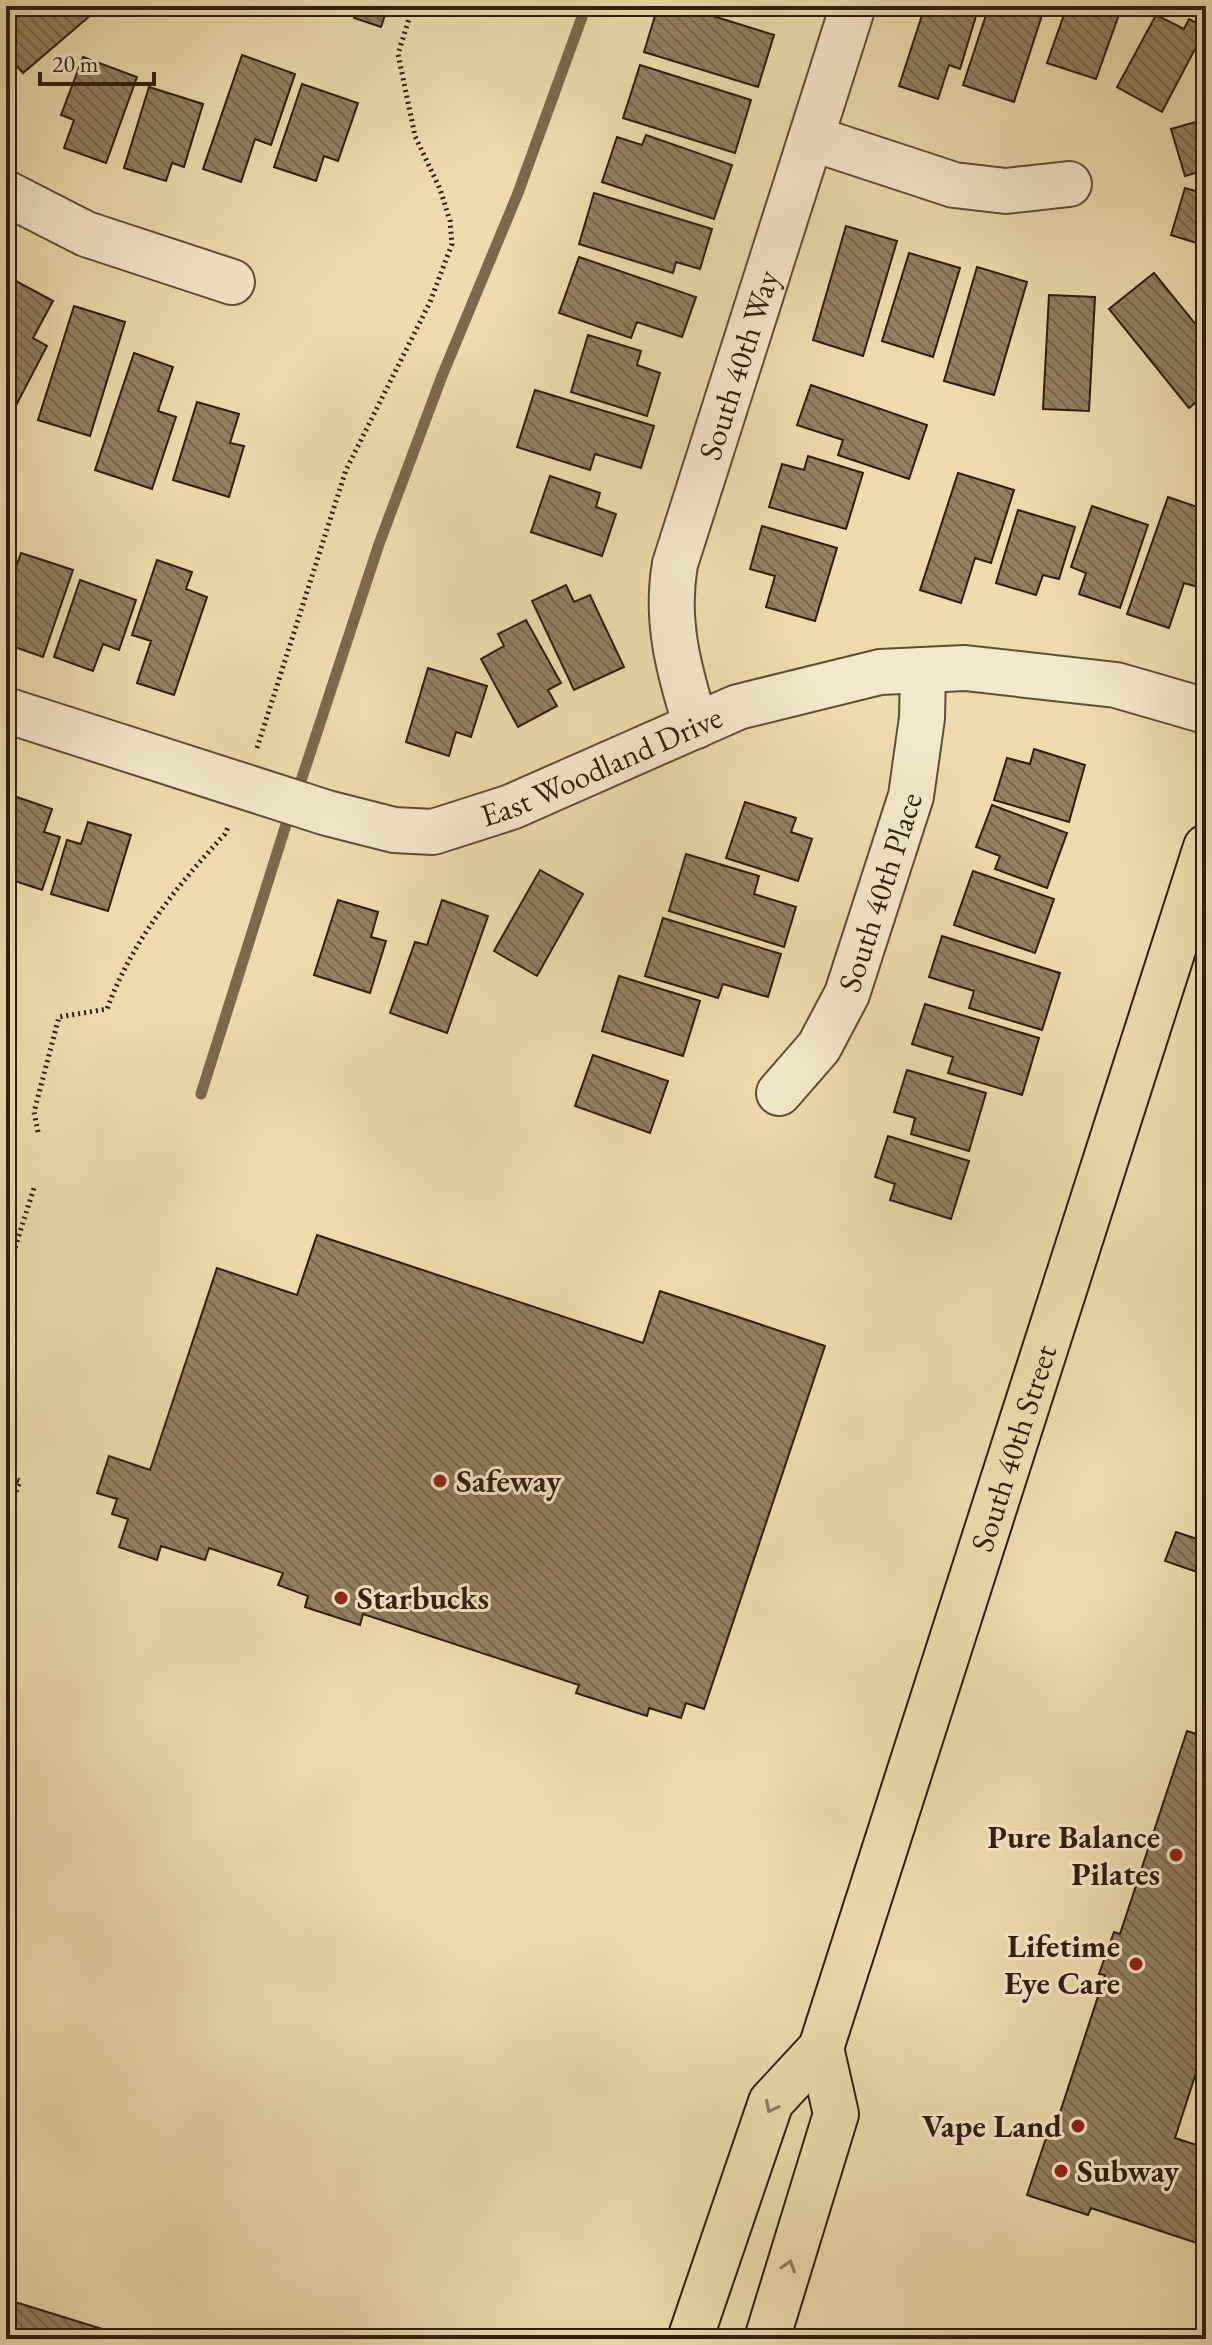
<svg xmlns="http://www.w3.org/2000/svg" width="1212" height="2345" font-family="'EB Garamond',serif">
<defs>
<pattern id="building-back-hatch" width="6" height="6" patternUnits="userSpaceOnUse" patternTransform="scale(2)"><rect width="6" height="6" fill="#918161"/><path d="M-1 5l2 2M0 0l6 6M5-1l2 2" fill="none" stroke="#77694e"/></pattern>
</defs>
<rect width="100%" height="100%" fill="#ecdcad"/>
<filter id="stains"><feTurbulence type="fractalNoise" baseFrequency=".0025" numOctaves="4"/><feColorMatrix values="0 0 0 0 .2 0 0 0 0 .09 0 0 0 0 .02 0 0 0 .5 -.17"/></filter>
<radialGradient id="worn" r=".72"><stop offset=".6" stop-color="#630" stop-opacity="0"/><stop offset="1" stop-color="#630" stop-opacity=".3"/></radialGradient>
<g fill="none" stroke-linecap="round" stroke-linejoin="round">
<path stroke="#796a4d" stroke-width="11" d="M 296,796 L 379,544 L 442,376 L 518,193 L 586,6
M 201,1094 L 290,812"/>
</g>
<path fill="url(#building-back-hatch)" stroke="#2e1f0f" stroke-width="2" d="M 15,6 L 95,6 L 98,9 L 23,73 L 14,63 L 6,69 L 6,14 Z
M 353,6 L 388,6 L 381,27 L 354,18 L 358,7 Z
M 658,6 L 681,6 L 774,35 L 758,87 L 644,52 Z
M 925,6 L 979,6 L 960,69 L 949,65 L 938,99 L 899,86 Z
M 989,6 L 1045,6 L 1014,102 L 963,85 Z
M 1067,6 L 1122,6 L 1096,79 L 1047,63 Z
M 1156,15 L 1184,29 L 1189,19 L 1206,28 L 1162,112 L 1117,87 Z
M 242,55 L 295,74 L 271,145 L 255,139 L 241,182 L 203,169 Z
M 83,57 L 137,77 L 106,163 L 64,148 L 74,120 L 61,115 Z
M 640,65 L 751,100 L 735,153 L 623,118 Z
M 302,84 L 358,103 L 338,161 L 324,156 L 316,181 L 274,167 Z
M 149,87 L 203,104 L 184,167 L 172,163 L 166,181 L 124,168 Z
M 1206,119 L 1206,170 L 1185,176 L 1171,129 Z
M 646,135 L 732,165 L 714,219 L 602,182 L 617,137 L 642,145 Z
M 1185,188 L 1206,194 L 1206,246 L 1171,235 Z
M 594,193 L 712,229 L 700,269 L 676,262 L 673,273 L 579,244 Z
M 846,226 L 897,241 L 863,356 L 813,340 Z
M 909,253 L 960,268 L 933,357 L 882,341 Z
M 579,257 L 696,297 L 682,337 L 637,322 L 631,338 L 559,313 Z
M 977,267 L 1027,282 L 994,395 L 944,381 Z
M 1154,273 L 1206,337 L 1206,394 L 1189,408 L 1109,309 Z
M 14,280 L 53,301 L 33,338 L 47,346 L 10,417 L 6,415 L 6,294 Z
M 1049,295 L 1095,297 L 1089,411 L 1043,409 Z
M 74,306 L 125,322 L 90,436 L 38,420 Z
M 588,335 L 641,351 L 637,365 L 660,373 L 647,416 L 571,392 Z
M 134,353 L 173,367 L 158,411 L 176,417 L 152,489 L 95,470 Z
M 811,385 L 927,425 L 909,479 L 838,455 L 843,440 L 797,425 Z
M 535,390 L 654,426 L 641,468 L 595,454 L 590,470 L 517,447 Z
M 197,402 L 239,414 L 230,443 L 244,446 L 229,497 L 173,480 Z
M 808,456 L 863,473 L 846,529 L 769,507 L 782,464 L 804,470 Z
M 958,473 L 1014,490 L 991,563 L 975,558 L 961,603 L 920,590 Z
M 550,476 L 600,493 L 596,507 L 616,514 L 602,556 L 531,532 Z
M 1168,497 L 1206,510 L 1206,565 L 1198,587 L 1184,583 L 1169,628 L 1127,614 Z
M 1092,506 L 1148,525 L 1120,608 L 1079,594 L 1086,573 L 1071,567 Z
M 1018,510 L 1075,527 L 1059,579 L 1043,575 L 1036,595 L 996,583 Z
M 762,526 L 837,548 L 815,621 L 766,607 L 775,576 L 750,569 Z
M 21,553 L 73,570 L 43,657 L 6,644 L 6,596 Z
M 157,560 L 192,572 L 186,589 L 207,597 L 174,695 L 137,683 L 151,641 L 132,635 Z
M 80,580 L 136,600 L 119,650 L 103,644 L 93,671 L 54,657 Z
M 566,585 L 574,602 L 590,595 L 624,667 L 574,690 L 532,601 Z
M 526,620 L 561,683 L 548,690 L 557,706 L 518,727 L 481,659 L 504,646 L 498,634 Z
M 428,668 L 487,686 L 471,737 L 456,732 L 449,756 L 406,742 Z
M 1034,749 L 1085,765 L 1069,822 L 994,800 L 1007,758 L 1030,764 Z
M 11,795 L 52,809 L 44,832 L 60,837 L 42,890 L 6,878 L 6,810 Z
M 745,802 L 796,818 L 791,832 L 812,839 L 798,881 L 726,858 Z
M 992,805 L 1067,833 L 1047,888 L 995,869 L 1000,856 L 976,847 Z
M 88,822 L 131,835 L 108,911 L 51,894 L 67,840 L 81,844 Z
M 686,854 L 759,876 L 754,894 L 796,907 L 784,947 L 669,911 Z
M 540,870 L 583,894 L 537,976 L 494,951 Z
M 973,871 L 1054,899 L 1035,953 L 954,925 Z
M 338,900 L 378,912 L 371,937 L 386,941 L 370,993 L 314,975 Z
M 442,900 L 488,916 L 447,1033 L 390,1013 L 415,942 L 427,945 Z
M 663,918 L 781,954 L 768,997 L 723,984 L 718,998 L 645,976 Z
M 942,936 L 1060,973 L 1042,1030 L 969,1008 L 974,991 L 929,977 Z
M 619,976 L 700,1001 L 683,1056 L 602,1031 Z
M 925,1004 L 1039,1038 L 1022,1095 L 948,1073 L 953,1057 L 912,1044 Z
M 593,1055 L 668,1081 L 650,1133 L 575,1106 Z
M 907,1070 L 986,1093 L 969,1151 L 911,1134 L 915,1118 L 894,1112 Z
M 888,1136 L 969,1161 L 951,1219 L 890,1200 L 895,1184 L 875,1177 Z
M 317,1235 L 643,1343 L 660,1291 L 825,1346 L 704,1709 L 686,1703 L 681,1718 L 649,1708 L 647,1716 L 576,1693 L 579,1685 L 363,1614 L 360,1625 L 305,1607 L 308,1596 L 278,1585 L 283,1573 L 209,1548 L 205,1560 L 161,1546 L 157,1560 L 119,1547 L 128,1519 L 112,1514 L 117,1499 L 97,1493 L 109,1456 L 150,1470 L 217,1268 L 297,1295 Z
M 1176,1532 L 1206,1542 L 1206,1575 L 1165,1561 Z
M 1187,1731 L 1206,1737 L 1206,2042 L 1175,2138 L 1206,2148 L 1206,2246 L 1091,2208 L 1088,2215 L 1027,2195 L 1047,2135 L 1052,2137 L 1105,1975 L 1099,1974 L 1114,1932 L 1120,1934 Z
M 15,2302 L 102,2329 L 99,2339 L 6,2339 Z"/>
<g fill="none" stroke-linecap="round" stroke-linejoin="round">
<g stroke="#5e4e36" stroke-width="48">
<g id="minor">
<path d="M 811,138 L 954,185 L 1006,191 L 1069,184"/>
<path d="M 6,193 L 86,234 L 232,282"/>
<path id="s1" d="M 6,710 L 327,813 L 394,830 L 433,832 L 511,807 L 738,707 L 880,672 L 965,668 L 1116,685 L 1206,711"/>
<path id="s2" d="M 696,726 C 679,671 665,621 675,564 L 853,6"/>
<path id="s3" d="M 779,1093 L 819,1047 L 847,994 L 911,796 L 922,718 L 923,670"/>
</g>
</g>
<g stroke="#2e1f0f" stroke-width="48">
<g id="major">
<path id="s4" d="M 690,2339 L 771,2102 L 821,2048 L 1206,847"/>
<path d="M 767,2339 L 836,2114 L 821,2048"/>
</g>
</g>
<path stroke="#2e1f0f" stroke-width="5" stroke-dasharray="2 4" stroke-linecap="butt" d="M 257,748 L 346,470 L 430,302 L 452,244 L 450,221 L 440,189 L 415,136 L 398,54 L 413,6
M 38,1132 L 34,1112 L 59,1017 L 107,1009 C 132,941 176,887 225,834 L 229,825
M 6,1276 L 34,1188
M 6,1476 L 20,1481 L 10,1508"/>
<use href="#minor" stroke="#f3e8ca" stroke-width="44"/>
<use href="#major" stroke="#ecdcad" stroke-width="44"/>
</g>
<defs><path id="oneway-chevron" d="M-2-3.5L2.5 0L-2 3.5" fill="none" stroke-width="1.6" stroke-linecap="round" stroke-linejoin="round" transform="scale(2)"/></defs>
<g stroke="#8d7e5e">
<use href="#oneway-chevron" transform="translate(771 2107) rotate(117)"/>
<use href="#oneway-chevron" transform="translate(789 2266) rotate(-73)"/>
</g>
<g fill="#8f2418" stroke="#f3e8ca" stroke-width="3">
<circle cx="440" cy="1481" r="8"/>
<circle cx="341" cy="1598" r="8"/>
<circle cx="1176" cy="1855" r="8"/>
<circle cx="1136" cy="1964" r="8"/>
<circle cx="1078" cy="2126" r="8"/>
<circle cx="1061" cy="2171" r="8"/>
</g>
<g text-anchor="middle" stroke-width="6" stroke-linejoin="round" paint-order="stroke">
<g font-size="32" fill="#2e1f0f" stroke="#f3e8ca">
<text dy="11" stroke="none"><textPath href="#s2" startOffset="374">South 40th Way</textPath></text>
<text dy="11" stroke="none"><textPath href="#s1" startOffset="626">East Woodland Drive</textPath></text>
<text dy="11" stroke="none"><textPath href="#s3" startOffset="228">South 40th Place</textPath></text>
<text dy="11" stroke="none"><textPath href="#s4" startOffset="954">South 40th Street</textPath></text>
</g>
<g font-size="32" font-weight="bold" fill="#2e1f0f" stroke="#f3e8ca" text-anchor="start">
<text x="456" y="1492">Safeway</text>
<text x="357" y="1609">Starbucks</text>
<text x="1160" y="1848" text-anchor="end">Pure Balance<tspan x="1160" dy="37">Pilates</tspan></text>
<text x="1120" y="1957" text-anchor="end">Lifetime<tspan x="1120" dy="37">Eye Care</tspan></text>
<text x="1062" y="2137" text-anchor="end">Vape Land</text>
<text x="1077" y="2182">Subway</text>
</g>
</g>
<rect width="1212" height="2345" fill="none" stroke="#ecdcad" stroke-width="32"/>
<rect x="8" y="8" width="1196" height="2329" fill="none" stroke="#2e1f0f" stroke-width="4"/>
<rect x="16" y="16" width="1180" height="2313" fill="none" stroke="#2e1f0f" stroke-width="2"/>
<path d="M40 72v12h114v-12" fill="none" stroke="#2e1f0f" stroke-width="4"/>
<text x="52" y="72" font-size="24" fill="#2e1f0f" stroke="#f3e8ca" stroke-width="6" paint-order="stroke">20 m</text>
<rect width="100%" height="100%" filter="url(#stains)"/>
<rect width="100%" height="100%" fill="url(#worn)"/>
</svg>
